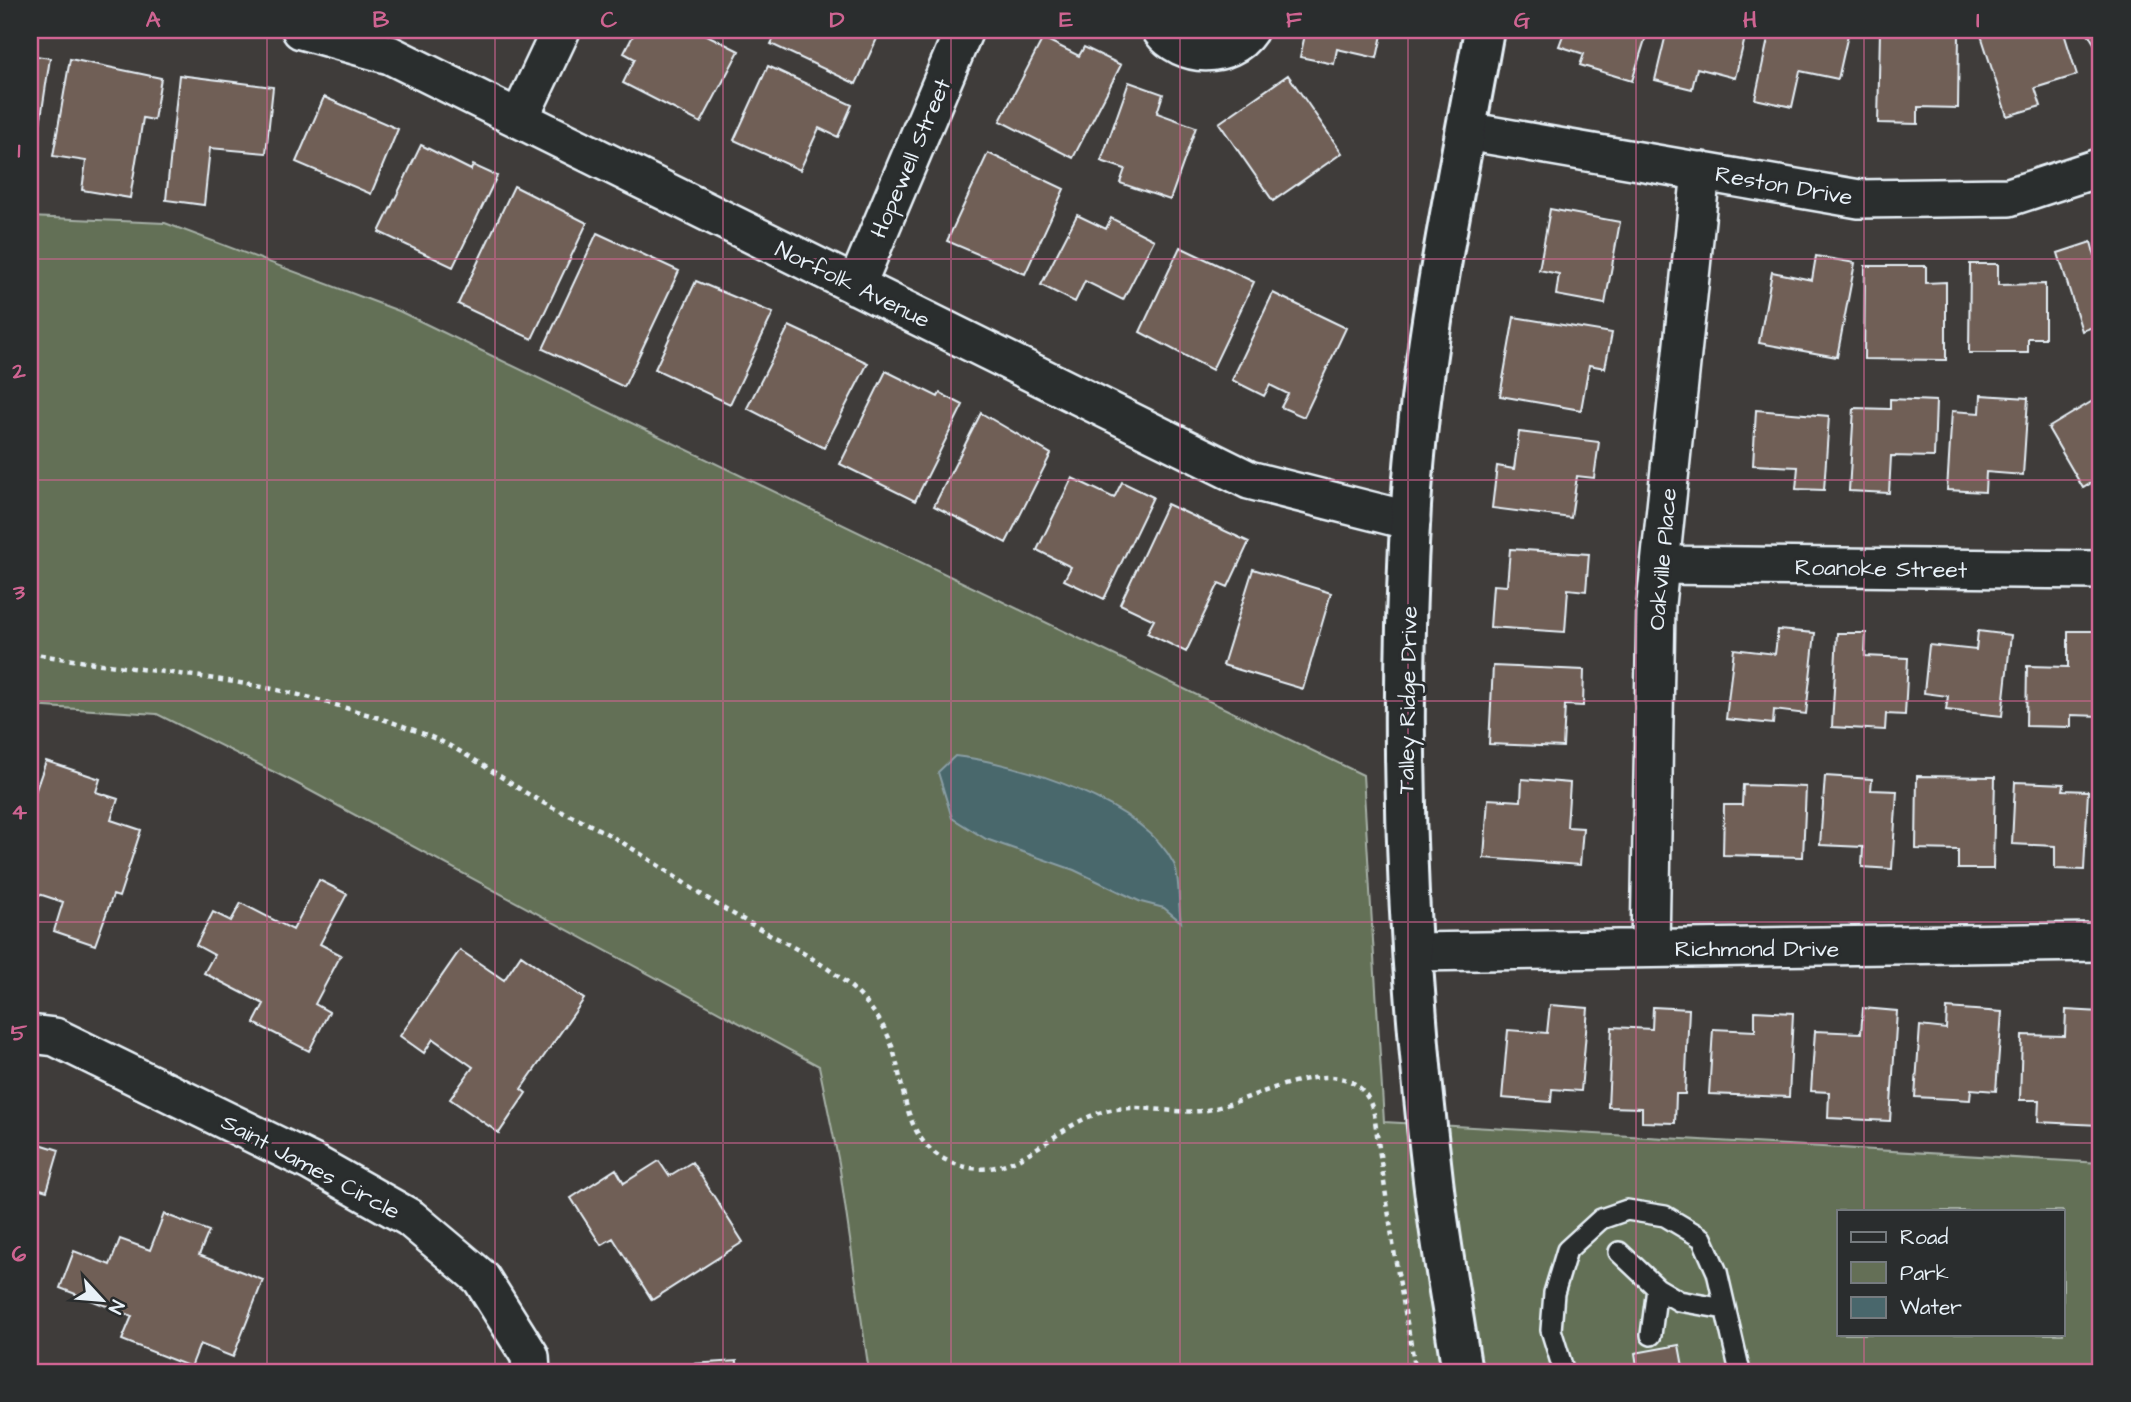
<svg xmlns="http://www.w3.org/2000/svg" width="2131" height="1402" font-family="'Architects Daughter',sans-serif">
<rect width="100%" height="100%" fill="#3f3c3a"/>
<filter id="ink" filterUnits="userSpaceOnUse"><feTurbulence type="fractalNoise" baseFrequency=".0143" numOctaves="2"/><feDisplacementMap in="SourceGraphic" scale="14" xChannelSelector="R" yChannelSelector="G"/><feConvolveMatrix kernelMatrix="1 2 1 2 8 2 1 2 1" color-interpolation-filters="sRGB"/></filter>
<g filter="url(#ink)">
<path fill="#646f56" stroke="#a6b0a7" stroke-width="2" fill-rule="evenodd" d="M 30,217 L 165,223 L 399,311 L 1363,775 L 1384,1122 L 2101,1163 L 2101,1372 L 869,1372 L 839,1163 L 819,1066 L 294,782 L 157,714 L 30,706 ZM 1839,1211 L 2063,1211 L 2063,1334 L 1839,1334 Z"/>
<path fill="#49676c" stroke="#899ea4" stroke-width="2" d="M 955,756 C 1020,763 1143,802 1174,864 C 1180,876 1178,905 1181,922 L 1164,908 L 1141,902 L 1074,870 L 986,839 L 952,818 L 938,772 Z"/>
<path fill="#6f5e57" stroke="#e8f1f8" stroke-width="2" d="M 636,30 L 697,30 L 739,51 L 701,123 L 623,83 L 635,59 L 624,53 Z
M 778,30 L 881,30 L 856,84 L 771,44 Z
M 1306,30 L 1383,30 L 1377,58 L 1337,49 L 1334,64 L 1300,57 Z
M 1565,30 L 1648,30 L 1632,81 L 1580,65 L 1584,54 L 1559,46 Z
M 1667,30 L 1747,30 L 1735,78 L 1697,68 L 1692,89 L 1655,80 Z
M 1770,30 L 1849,30 L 1838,79 L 1800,71 L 1792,107 L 1755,99 Z
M 1999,30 L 2063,30 L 2077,75 L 2035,88 L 2041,106 L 2007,116 L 1981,35 Z
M 2086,30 L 2101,30 L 2101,55 Z
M 1880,31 L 1959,32 L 1958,108 L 1918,107 L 1918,124 L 1878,123 Z
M 1043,38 L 1079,56 L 1084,47 L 1121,65 L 1073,158 L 1000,121 Z
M 30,55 L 50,58 L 32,177 L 30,176 Z
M 70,59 L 161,78 L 154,120 L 143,118 L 130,198 L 82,190 L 86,161 L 53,156 Z
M 768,66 L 852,105 L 838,137 L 819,128 L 800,170 L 734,140 Z
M 179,75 L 273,87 L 266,153 L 210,148 L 204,205 L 166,200 Z
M 1288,75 L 1342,153 L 1273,201 L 1219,123 Z
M 1129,82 L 1163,94 L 1157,113 L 1196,127 L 1170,200 L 1120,183 L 1125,169 L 1101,161 Z
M 324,97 L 398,129 L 371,194 L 296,162 Z
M 421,145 L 471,170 L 473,165 L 497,176 L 453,267 L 379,232 Z
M 988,153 L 1064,189 L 1025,274 L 947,241 Z
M 514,186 L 587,223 L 532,339 L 458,304 Z
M 1550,209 L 1620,222 L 1605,304 L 1556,295 L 1559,274 L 1539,270 Z
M 1077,215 L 1106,229 L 1111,218 L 1154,240 L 1123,300 L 1085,281 L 1075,302 L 1041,285 Z
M 597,233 L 679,271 L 624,387 L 543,349 Z
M 2091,242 L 2096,260 L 2101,259 L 2101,324 L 2082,331 L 2058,253 Z
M 1180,247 L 1254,282 L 1212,370 L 1140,332 Z
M 1816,256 L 1855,263 L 1837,357 L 1759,343 L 1772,272 L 1812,280 Z
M 1970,264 L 1998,264 L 1998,285 L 2045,284 L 2045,338 L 2028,338 L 2028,353 L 1969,353 Z
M 1865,266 L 1926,266 L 1926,283 L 1946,282 L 1946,360 L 1864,359 Z
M 696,281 L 773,313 L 730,404 L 655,369 Z
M 1273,293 L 1346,328 L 1304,417 L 1281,407 L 1288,394 L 1270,385 L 1264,396 L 1232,380 Z
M 1514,317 L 1612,333 L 1605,368 L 1589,365 L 1581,410 L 1500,396 Z
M 789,326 L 868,363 L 824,448 L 747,408 Z
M 886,371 L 938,397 L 940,393 L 963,405 L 915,501 L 840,464 Z
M 1981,395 L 2028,398 L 2023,475 L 1986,472 L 1985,492 L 1947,490 L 1952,411 L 1980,413 Z
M 2101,396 L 2101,477 L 2083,488 L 2048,428 Z
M 1890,399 L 1936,401 L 1934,457 L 1891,456 L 1889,493 L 1849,491 L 1854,408 L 1890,409 Z
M 1756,410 L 1829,416 L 1824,490 L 1796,489 L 1798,467 L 1753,465 Z
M 981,413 L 1051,454 L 1006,543 L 934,506 Z
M 1519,432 L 1599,442 L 1594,478 L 1577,476 L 1571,518 L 1492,508 L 1497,466 L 1514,469 Z
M 1072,478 L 1114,498 L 1122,482 L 1153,497 L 1104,599 L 1064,580 L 1071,567 L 1037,550 Z
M 1167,504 L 1249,542 L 1228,587 L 1219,583 L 1186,652 L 1147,633 L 1154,620 L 1120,604 Z
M 1510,549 L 1589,554 L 1586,591 L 1568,589 L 1565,632 L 1490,627 L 1493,585 L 1507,586 Z
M 1253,569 L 1331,593 L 1303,689 L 1223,665 Z
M 1778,630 L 1815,633 L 1806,714 L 1774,710 L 1773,724 L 1726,719 L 1734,649 L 1775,654 Z
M 1978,631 L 2011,635 L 2002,716 L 1946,710 L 1948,696 L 1924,693 L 1929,645 L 1976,650 Z
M 2068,631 L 2101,631 L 2101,716 L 2071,715 L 2071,727 L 2026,726 L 2027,666 L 2068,667 Z
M 1837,633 L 1866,633 L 1865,656 L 1908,658 L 1905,715 L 1886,714 L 1885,730 L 1832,727 Z
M 1493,666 L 1584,670 L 1583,706 L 1565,705 L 1563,747 L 1489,744 Z
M 46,761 L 100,779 L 96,792 L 118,799 L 111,820 L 141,830 L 119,897 L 113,895 L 95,945 L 54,931 L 63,902 L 30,891 L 30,797 L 33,798 Z
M 1825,776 L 1872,779 L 1871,790 L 1897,791 L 1892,869 L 1862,867 L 1863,847 L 1820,845 Z
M 1917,776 L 1995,777 L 1993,869 L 1958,869 L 1958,850 L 1916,849 Z
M 1522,779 L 1570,783 L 1567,827 L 1583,828 L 1580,865 L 1484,858 L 1488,799 L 1521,801 Z
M 2015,782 L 2064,784 L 2063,790 L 2088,791 L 2084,870 L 2055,869 L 2055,846 L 2012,844 Z
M 1743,785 L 1806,787 L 1803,857 L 1723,855 L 1724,805 L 1742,805 Z
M 319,880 L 347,894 L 320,944 L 341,955 L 315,1004 L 329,1012 L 309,1051 L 254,1023 L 264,1004 L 204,973 L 214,955 L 196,945 L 213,912 L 231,921 L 241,903 L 293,930 Z
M 460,950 L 504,980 L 521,955 L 584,999 L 521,1089 L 526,1093 L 499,1133 L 450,1099 L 473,1067 L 433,1039 L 424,1053 L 400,1036 Z
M 1550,1005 L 1588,1008 L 1581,1091 L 1552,1089 L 1551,1102 L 1502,1098 L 1508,1030 L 1547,1033 Z
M 1653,1007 L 1689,1009 L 1685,1094 L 1676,1094 L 1675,1123 L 1642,1122 L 1642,1108 L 1608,1107 L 1612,1027 L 1652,1029 Z
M 1863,1008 L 1897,1011 L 1890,1121 L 1828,1118 L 1829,1092 L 1811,1091 L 1815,1031 L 1861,1033 Z
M 1947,1008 L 2002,1012 L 1996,1091 L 1971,1089 L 1970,1100 L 1915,1097 L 1920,1026 L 1946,1029 Z
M 2066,1010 L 2101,1012 L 2099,1125 L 2038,1122 L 2039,1100 L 2020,1100 L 2022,1035 L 2065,1036 Z
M 1755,1011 L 1793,1013 L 1789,1097 L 1709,1094 L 1713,1029 L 1755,1031 Z
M 30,1141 L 59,1150 L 47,1191 L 34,1187 L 30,1201 Z
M 659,1161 L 669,1176 L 692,1162 L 743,1242 L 652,1300 L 613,1238 L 601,1245 L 571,1198 L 616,1169 L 624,1183 Z
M 164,1214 L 209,1231 L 199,1255 L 263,1280 L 233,1357 L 200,1344 L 191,1367 L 122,1340 L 132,1316 L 60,1288 L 74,1251 L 110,1265 L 120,1239 L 150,1250 Z
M 1679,1345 L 1684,1372 L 1638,1372 L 1635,1353 Z
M 737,1361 L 737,1372 L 630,1372 L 630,1368 Z"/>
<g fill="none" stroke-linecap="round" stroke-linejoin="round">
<g stroke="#e8f1f8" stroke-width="24">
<path id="service" d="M 1619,1252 L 1657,1288 L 1679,1301 L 1725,1309
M 1651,1335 L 1657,1288
M 1564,1372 L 1551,1330 L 1554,1293 L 1567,1250 L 1601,1219 L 1627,1210 L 1665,1216 L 1702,1238 L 1717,1272 L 1740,1372"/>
</g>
<g stroke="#e8f1f8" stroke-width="42">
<path id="minor" d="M 301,30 L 390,55 L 1249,480 L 1411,521
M 1161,30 C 1182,58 1229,60 1249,30
M 519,119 L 561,30
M 1466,131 L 1859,199 L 2009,197 L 2101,167
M 856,286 L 964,30
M 1660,565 L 2101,570
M 1650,948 L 1656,604 L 1701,171
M 1412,952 L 2101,942
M 30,1034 L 55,1037 L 311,1162 L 410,1218 L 481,1278 L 530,1356 L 531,1372"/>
</g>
<g stroke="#e8f1f8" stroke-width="44">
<path id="tertiary" d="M 1462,1372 C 1452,1305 1439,1238 1432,1171 C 1406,951 1398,727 1411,506 C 1421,346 1456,187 1484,30"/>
</g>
<path stroke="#e8f1f8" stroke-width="4.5" stroke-dasharray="5 5" stroke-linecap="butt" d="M 30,653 C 123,670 219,674 311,698 C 353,710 398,722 438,740 C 472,756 501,778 533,797 C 558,812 586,821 611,836 C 645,855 677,879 710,900 C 752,927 800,947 839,977 C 859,992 879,1015 889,1038 C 906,1080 900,1139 948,1161 C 1012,1191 1051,1124 1106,1111 C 1137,1103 1169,1114 1201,1111 C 1248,1106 1355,1035 1374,1114 L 1395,1257 L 1416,1372"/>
<use href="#service" stroke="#2a2d2e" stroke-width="19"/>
<use href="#minor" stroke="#2a2d2e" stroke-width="37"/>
<use href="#tertiary" stroke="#2a2d2e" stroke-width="38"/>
</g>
</g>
<path fill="none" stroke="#cf6492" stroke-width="2" stroke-opacity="0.55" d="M 267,30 L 267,1372M 495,30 L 495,1372M 723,30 L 723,1372M 951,30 L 951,1372M 1180,30 L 1180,1372M 1408,30 L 1408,1372M 1636,30 L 1636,1372M 1864,30 L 1864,1211M 30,259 L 2101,259M 30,480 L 2101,480M 30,701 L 2101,701M 30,922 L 2101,922M 30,1143 L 2101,1143M 1864,1334 L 1864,1372"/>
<g text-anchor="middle" stroke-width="6" stroke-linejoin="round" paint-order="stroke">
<g font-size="23" fill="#e8f1f8" stroke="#2a2d2e">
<text transform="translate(910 158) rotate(-67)" y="8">Hopewell Street</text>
<text transform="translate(1784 185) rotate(10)" y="8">Reston Drive</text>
<text transform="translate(853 284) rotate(26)" y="8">Norfolk Avenue</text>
<text transform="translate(1662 559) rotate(-85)" y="8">Oakville Place</text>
<text transform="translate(1881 568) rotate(1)" y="8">Roanoke Street</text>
<text transform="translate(1407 700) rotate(-89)" y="8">Talley Ridge Drive</text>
<text x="1757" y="956">Richmond Drive</text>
<text transform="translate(311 1166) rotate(28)" y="8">Saint James Circle</text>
</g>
</g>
<rect width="2131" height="1402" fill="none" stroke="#2a2d2e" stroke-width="77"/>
<rect x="1837" y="1210" width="228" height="126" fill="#2a2d2e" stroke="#767b7f" stroke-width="2"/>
<rect x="1851" y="1232" width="35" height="10" fill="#2a2d2e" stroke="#767b7f" stroke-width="2"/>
<text x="1900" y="1244" font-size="21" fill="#e8f1f8">Road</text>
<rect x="1851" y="1262" width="35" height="21" fill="#646f56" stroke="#767b7f" stroke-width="2"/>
<text x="1900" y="1280" font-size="21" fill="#e8f1f8">Park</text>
<rect x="1851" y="1297" width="35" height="21" fill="#49676c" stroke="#767b7f" stroke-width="2"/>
<text x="1900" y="1314" font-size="21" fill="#e8f1f8">Water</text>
<g transform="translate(102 1300) rotate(116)" stroke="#2a2d2e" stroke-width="5" paint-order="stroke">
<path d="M0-5L12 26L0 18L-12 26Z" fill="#e8f1f8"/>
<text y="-10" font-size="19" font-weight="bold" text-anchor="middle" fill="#e8f1f8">N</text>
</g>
<rect x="38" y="38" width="2054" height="1326" fill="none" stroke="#cf6492" stroke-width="2.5"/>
<g font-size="23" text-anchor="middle" font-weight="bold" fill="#cf6492">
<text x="153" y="27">A</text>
<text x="381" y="27">B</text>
<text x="609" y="27">C</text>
<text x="837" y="27">D</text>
<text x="1066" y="27">E</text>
<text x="1294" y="27">F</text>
<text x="1522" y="27">G</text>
<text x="1750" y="27">H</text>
<text x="1978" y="27">I</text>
<text x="19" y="157">1</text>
<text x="19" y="378">2</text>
<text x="19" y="599">3</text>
<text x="19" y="819">4</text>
<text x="19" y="1040">5</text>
<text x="19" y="1261">6</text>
</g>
</svg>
